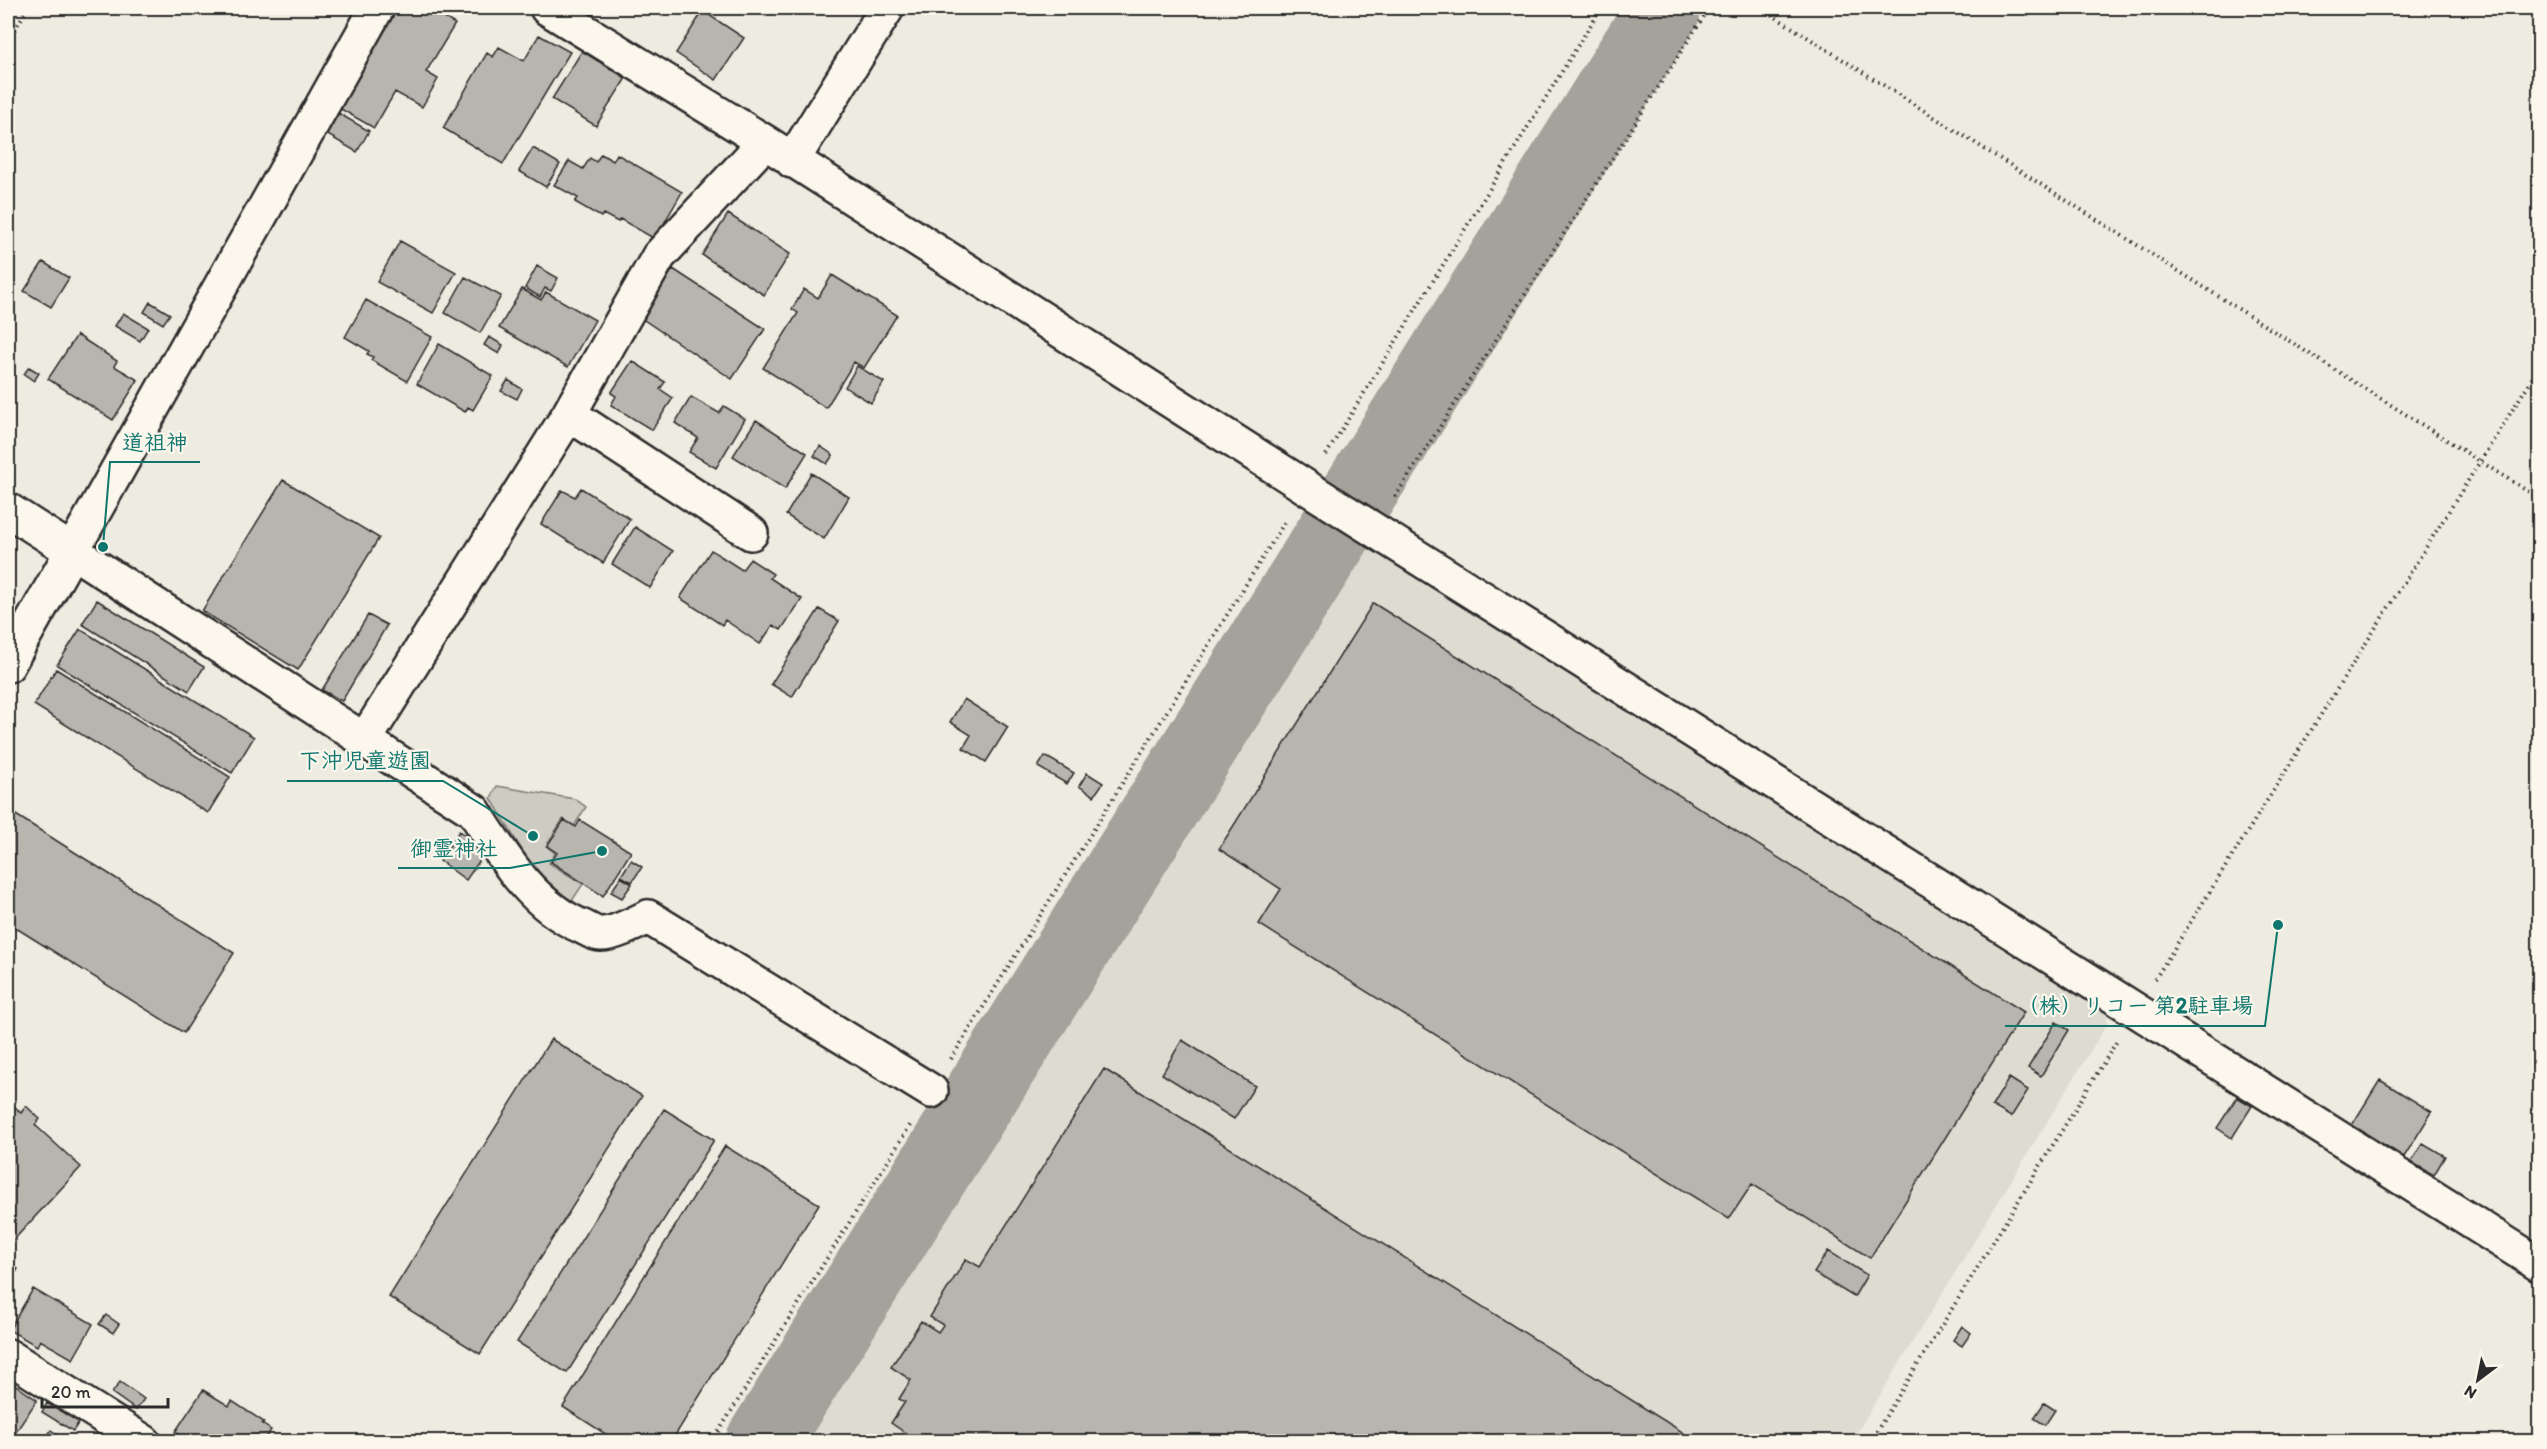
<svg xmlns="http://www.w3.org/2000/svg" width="2547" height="1449" font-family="Itim,'Klee One',sans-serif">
<rect width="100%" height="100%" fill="#eeebe0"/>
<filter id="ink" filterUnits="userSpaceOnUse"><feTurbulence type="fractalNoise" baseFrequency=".0167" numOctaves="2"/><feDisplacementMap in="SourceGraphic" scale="12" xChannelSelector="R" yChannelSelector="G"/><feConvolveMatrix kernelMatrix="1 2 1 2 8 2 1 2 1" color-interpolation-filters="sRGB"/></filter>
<g filter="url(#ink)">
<path fill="#dedbd1" d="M 1311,507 L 2106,1010 L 2107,1024 L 1852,1441 L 728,1442 Z"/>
<path fill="#cecbc2" stroke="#7c7b76" stroke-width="1.5" d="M 497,786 L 575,799 L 586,807 L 574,826 L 563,819 L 546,846 L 555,853 L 549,863 L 583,884 L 570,904 C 533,877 514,836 491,798 Z"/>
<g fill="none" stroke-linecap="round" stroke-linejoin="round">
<path stroke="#74726e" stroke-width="12" d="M 8,10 L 9,8"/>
<path stroke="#a4a29a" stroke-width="75" d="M 763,1442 L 1664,8"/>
</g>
<path fill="#b8b5ae" stroke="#2b2b2b" stroke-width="1.5" d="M 398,8 L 427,8 L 455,24 L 426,72 L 438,79 L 422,107 L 395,92 L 374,128 L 339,108 Z
M 703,11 L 744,38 L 716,80 L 676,53 Z
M 539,35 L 570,52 L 503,164 L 443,128 L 487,53 L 493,57 L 499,47 L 524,61 Z
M 582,51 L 626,78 L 596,126 L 552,99 Z
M 338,113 L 369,131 L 357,152 L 326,134 Z
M 533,148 L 560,164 L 546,187 L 519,171 Z
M 601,154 L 613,161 L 617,154 L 682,192 L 655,239 L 620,219 L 618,222 L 603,214 L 601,217 L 575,202 L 578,198 L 554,185 L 569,161 L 583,169 L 590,158 L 596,162 Z
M 728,214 L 790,254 L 764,295 L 702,255 Z
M 400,241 L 456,272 L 433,313 L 377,282 Z
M 43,262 L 69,278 L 51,307 L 24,291 Z
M 537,266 L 558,278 L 551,291 L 545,288 L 540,297 L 525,288 Z
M 673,269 L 765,329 L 732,379 L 641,318 Z
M 832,275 L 897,315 L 864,368 L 854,362 L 826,408 L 763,368 L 798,313 L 792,309 L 804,289 L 818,298 Z
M 465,277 L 501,296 L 480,333 L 445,313 Z
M 522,289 L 541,300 L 546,292 L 595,320 L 568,367 L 499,328 Z
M 366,300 L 432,337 L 407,381 L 371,360 L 373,357 L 367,354 L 369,351 L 345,337 Z
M 150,302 L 170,314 L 163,324 L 144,312 Z
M 123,313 L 148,328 L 140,341 L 115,326 Z
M 77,335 L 117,361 L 114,366 L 138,380 L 113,420 L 48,379 Z
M 489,337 L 503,345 L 499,354 L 484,345 Z
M 439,344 L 493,376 L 473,410 L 468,407 L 465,412 L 417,384 Z
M 632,361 L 665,382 L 660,389 L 673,398 L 652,430 L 611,405 L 616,396 L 611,393 Z
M 857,366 L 884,382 L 871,403 L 845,387 Z
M 29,367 L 39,373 L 34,381 L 24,374 Z
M 508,380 L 522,389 L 517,399 L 501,391 Z
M 691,397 L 719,413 L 724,406 L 745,419 L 716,468 L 689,452 L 698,438 L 675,423 Z
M 756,420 L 807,453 L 785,489 L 733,456 Z
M 820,446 L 833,455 L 827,464 L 814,456 Z
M 811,473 L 849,497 L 824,539 L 786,515 Z
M 283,480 L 379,538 L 298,670 L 202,611 Z
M 581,488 L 630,519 L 603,563 L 541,524 L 562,490 L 575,497 Z
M 635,527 L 673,551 L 650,588 L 612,564 Z
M 711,550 L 742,570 L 750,559 L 773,574 L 770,578 L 802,599 L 781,630 L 773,625 L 760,644 L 725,620 L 722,625 L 680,598 Z
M 8,568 L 13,572 L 8,581 Z
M 97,600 L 204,667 L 189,691 L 82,624 Z
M 1373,603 L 2024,1012 L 1870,1258 L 1752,1184 L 1729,1219 L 1259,924 L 1281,889 L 1219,849 Z
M 819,609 L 839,621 L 792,697 L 771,684 Z
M 368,615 L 387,625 L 342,701 L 322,690 Z
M 80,629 L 254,737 L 232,773 L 57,665 Z
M 56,669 L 230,777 L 208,813 L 34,705 Z
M 964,699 L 1008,727 L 986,762 L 963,748 L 971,735 L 950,722 Z
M 1045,756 L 1074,773 L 1067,784 L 1038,767 Z
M 1087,773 L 1103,783 L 1094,796 L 1079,786 Z
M 8,810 L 234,953 L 184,1033 L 8,923 Z
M 564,820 L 576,827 L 580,820 L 631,852 L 603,896 L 551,862 L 557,853 L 547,846 Z
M 459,831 L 487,850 L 466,880 L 440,861 Z
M 631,860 L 642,867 L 632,882 L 621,876 Z
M 621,877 L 632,884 L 622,898 L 611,892 Z
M 2056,1022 L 2069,1030 L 2041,1076 L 2028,1068 Z
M 551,1039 L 642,1096 L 480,1354 L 389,1297 Z
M 1182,1040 L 1255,1086 L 1234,1119 L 1162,1074 Z
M 1104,1069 L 1684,1433 L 1679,1442 L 919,1442 L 891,1423 L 905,1402 L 899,1399 L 911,1380 L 891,1367 L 921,1321 L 938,1332 L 943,1325 L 930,1317 L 966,1259 L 980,1267 Z
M 2009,1078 L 2028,1090 L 2011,1117 L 1992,1106 Z
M 2380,1080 L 2432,1112 L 2404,1157 L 2352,1125 Z
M 2237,1097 L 2252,1106 L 2232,1138 L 2217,1128 Z
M 26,1106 L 40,1119 L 35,1125 L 81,1167 L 8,1246 L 8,1116 L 15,1107 L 21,1113 Z
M 664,1109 L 714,1140 L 567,1373 L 517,1342 Z
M 2423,1143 L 2445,1156 L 2434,1175 L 2411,1162 Z
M 725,1146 L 819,1204 L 671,1442 L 618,1442 L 563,1407 Z
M 1828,1251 L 1867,1275 L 1854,1297 L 1814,1273 Z
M 8,1263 L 18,1269 L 8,1285 Z
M 33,1289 L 93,1324 L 73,1359 L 40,1340 L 37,1346 L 9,1330 Z
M 106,1315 L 119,1324 L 113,1333 L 99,1324 Z
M 1962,1326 L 1971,1333 L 1962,1346 L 1953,1340 Z
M 120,1382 L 144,1399 L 136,1410 L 112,1393 Z
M 14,1384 L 37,1400 L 16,1432 L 8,1427 L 8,1394 Z
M 203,1390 L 229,1406 L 232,1401 L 264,1422 L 262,1424 L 271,1430 L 264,1442 L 191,1442 L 175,1432 Z
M 47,1403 L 79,1422 L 73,1431 L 42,1412 Z
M 2044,1403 L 2055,1410 L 2045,1425 L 2034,1418 Z
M 8,1429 L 15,1434 L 11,1442 L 8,1442 Z
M 51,1430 L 69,1442 L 44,1442 Z"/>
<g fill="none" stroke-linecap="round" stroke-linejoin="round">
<g stroke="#2b2b2b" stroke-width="38">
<path id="minor" d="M 547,8 L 765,142 L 1306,487 L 2540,1265
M 792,161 L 887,8
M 569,414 L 751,533
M 8,510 L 72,551 L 377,8
M 8,665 L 72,551 L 474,811 C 502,855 532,906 583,927 C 587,929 595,934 600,934 C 612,935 636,923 648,917 L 931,1091
M 364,741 L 569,414 L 659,256 L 765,142
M 8,1356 L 144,1442"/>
</g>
<path stroke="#2b2b2b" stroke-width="4" stroke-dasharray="1.5 4.5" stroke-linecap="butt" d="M 1761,8 L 2540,499
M 8,40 L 28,8
M 1326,455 L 1601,8
M 1395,497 L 1709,8
M 2155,979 L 2540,366
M 951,1059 L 1286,520
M 712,1442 L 911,1124
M 1870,1442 L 2117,1041"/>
<use href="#minor" stroke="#fbf7ec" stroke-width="33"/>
</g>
</g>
<path fill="none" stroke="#0f766e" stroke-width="2" d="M103 547L110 462H200M533 836L443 781H287M602 851L510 868H398M2278 925L2265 1026H2005"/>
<g fill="#0f766e" stroke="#fbf7ec" stroke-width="2">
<circle cx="103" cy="547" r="6"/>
<circle cx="533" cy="836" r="6"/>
<circle cx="602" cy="851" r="6"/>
<circle cx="2278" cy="925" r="6"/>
</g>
<g font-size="22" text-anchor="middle" font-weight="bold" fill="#0f766e" stroke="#fbf7ec" stroke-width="4.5" stroke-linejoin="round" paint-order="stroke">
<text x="155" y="450">道祖神</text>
<text x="365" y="768">下沖児童遊園</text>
<text x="454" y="856">御霊神社</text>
<text x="2135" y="1013">（株）リコー 第2駐車場</text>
</g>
<rect width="2547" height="1449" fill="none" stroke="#fbf7ec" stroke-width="30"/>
<rect x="15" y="15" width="2517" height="1419" fill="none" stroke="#2b2b2b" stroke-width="2" filter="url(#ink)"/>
<g transform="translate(2478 1380) rotate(212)" stroke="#fbf7ec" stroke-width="4.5" paint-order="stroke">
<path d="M0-4.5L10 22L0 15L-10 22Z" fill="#2b2b2b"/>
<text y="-9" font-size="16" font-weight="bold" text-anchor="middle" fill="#2b2b2b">N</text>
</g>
<path d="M42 1398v9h126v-9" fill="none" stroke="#2b2b2b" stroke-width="3"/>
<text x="51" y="1398" font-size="18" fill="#2b2b2b" stroke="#fbf7ec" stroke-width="4.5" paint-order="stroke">20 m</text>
</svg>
